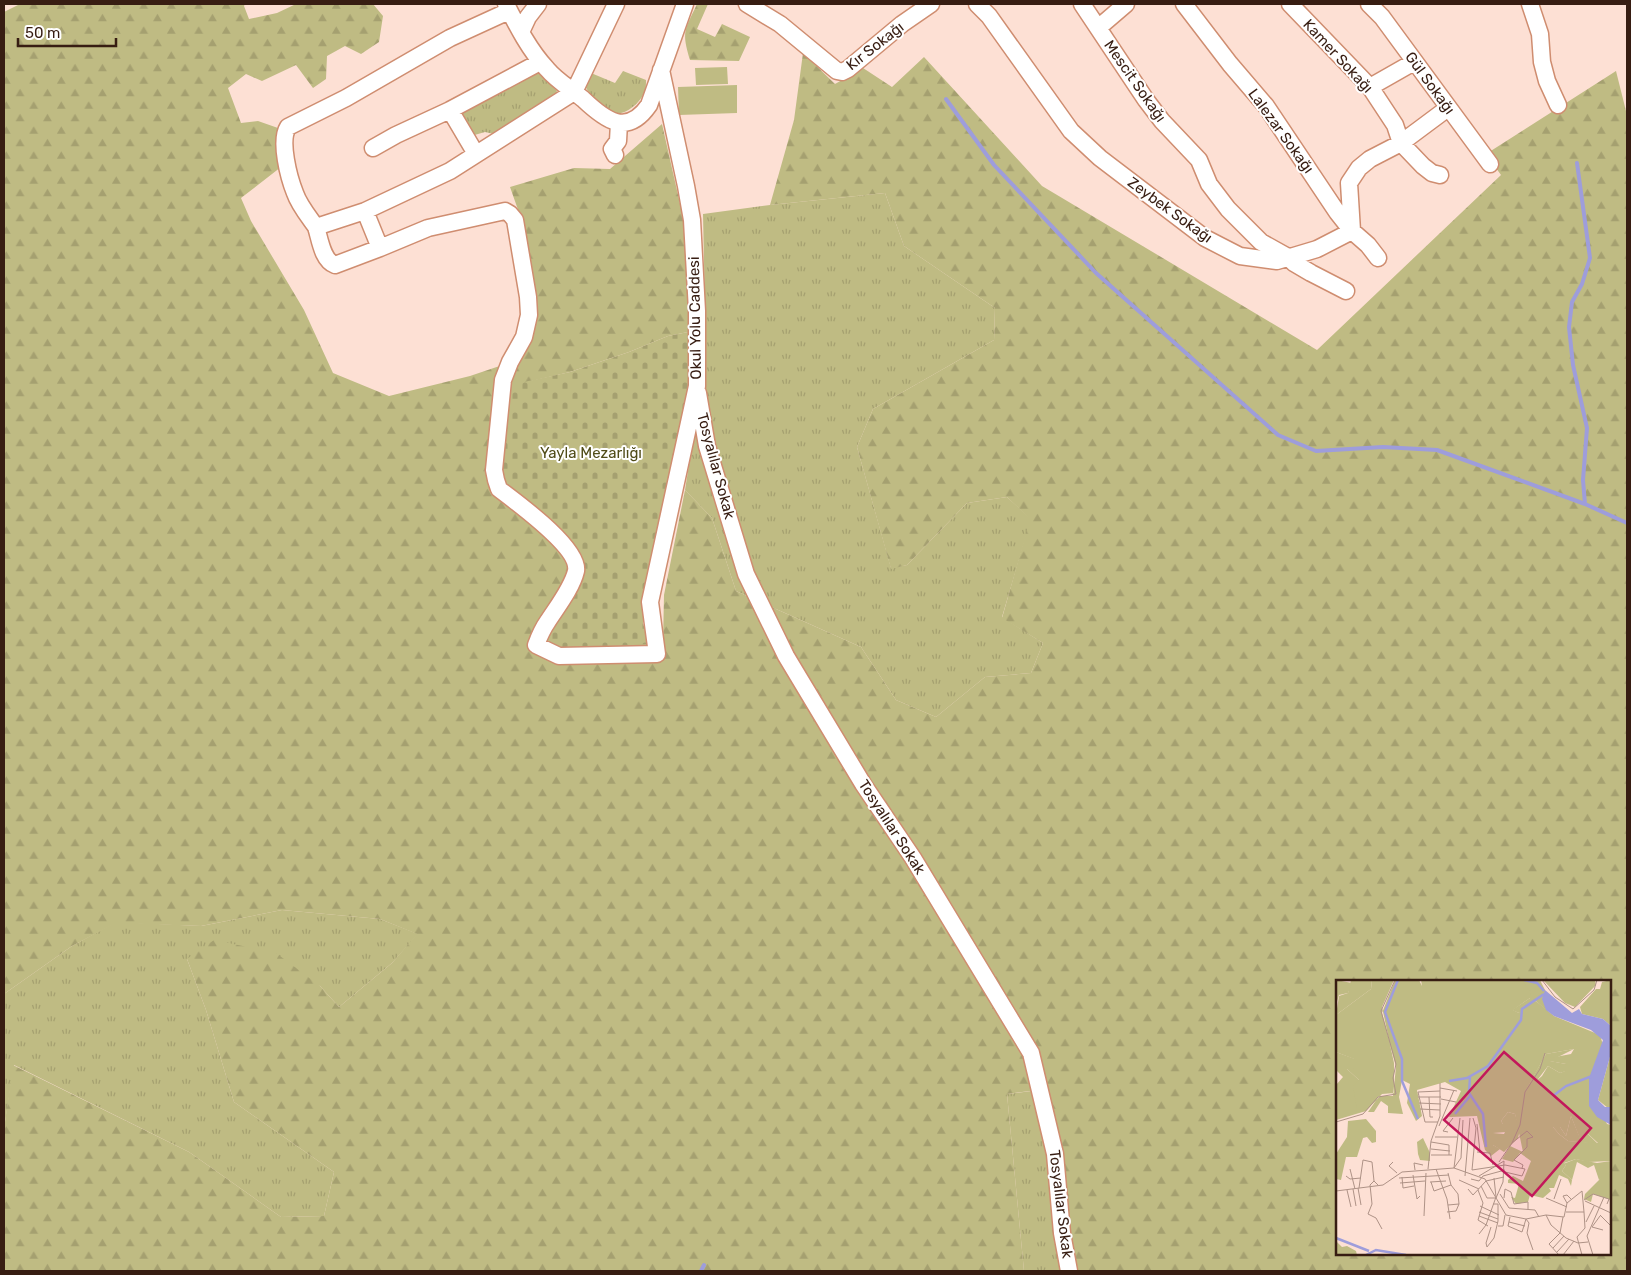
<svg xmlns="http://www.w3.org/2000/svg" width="1631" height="1275" font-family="Rubik,sans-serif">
<defs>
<pattern id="grass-tufts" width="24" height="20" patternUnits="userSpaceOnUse" patternTransform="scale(1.25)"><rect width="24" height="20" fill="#bfbb83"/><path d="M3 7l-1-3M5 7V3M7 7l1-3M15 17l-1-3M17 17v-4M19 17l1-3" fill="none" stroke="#a5a070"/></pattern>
<pattern id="forest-firs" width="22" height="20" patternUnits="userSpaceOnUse" patternTransform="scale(1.25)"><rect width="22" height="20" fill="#bfbb83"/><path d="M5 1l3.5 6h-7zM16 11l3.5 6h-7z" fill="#a5a070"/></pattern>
<pattern id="cemetery-stones" width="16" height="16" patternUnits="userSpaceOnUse" patternTransform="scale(1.25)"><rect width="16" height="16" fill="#bfbb83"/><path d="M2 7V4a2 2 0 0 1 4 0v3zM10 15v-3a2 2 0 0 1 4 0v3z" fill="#a5a070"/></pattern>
</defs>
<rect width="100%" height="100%" fill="#fde0d4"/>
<path fill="url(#grass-tufts)" d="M 623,71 L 646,80 C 646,83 646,88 645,91 C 639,106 620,120 605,111 C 596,105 590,94 585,86 L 591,73 L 615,83 Z
M 538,72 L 557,91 L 554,97 L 494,134 L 485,132 L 471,136 L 458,117 L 461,110 Z
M 885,193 L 904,246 L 995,308 L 994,340 L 873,409 L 857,447 L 891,568 L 907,565 L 967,503 L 1007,497 L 1031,519 L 1002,617 L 1043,643 L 1031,673 L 985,677 L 936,717 L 896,700 L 861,647 L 736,591 L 712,518 L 685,490 L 706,357 L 703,214 L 770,205 Z
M 282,910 L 380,919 L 418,934 L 392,963 L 339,1007 L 320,986 L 187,959 L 206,1010 L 234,1102 L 334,1172 L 324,1216 L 281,1217 L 189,1152 L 14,1065 L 4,1129 L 4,994 L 72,946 L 116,922 L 201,926 Z
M 1047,1089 L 1074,1271 L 1024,1271 L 1007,1094 Z"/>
<path fill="url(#forest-firs)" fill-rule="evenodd" d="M 20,4 L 245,4 L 244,6 L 249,19 L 277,13 L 296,4 L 373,4 L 383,16 L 379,42 L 361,54 L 345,46 L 327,56 L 326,79 L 313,88 L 296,65 L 262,81 L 246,74 L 228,88 L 241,123 L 258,121 L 278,128 L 281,167 L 241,198 L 251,221 L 304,310 L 333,373 L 389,396 L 470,376 L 520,359 L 534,322 L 522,221 L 510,187 L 574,168 L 610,169 L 662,124 L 683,217 L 693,331 L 668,336 L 629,352 L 570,372 L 506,387 L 582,568 L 540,640 L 663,643 L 664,595 L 685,490 L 712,518 L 736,591 L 861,647 L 896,700 L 936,717 L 985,677 L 1031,673 L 1043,643 L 1002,618 L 1030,519 L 1007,497 L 967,503 L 907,565 L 891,569 L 857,447 L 873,409 L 994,340 L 995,308 L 904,246 L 885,193 L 770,205 L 794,120 L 803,53 L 835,84 L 863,68 L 892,87 L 924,57 L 1042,186 L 1317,350 L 1501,175 L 1486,154 L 1616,71 L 1627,115 L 1627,1271 L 1074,1271 L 1046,1089 L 1007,1094 L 1024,1271 L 4,1271 L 4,1129 L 13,1065 L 189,1152 L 281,1217 L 324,1216 L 334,1172 L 234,1102 L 206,1010 L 187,959 L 214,940 L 276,953 L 320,986 L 339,1007 L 392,963 L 417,934 L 380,919 L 282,910 L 201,926 L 116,923 L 72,946 L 4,994 L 4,12 ZM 1337,981 L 1610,981 L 1610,1254 L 1337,1254 Z
M 697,4 L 708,4 L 697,29 L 715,37 L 722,24 L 750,37 L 739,61 L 690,60 C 681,31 685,30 697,4 Z"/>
<path fill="url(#cemetery-stones)" d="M 693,331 L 694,362 L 650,573 L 643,623 L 649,644 L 562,648 L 540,640 L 582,568 L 498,478 L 506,386 L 570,372 L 629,352 L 668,336 Z"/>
<path fill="#bfbb83" d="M 727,67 L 728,84 L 696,85 L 695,68 Z
M 737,85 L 737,113 L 679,115 L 678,87 Z"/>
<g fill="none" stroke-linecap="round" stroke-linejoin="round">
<path stroke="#9e9ddb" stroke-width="4" d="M 946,99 L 994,165 L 1096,273 L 1278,435 L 1316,451 L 1383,447 L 1437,450 L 1585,504 L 1627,523
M 1577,163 L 1590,258 L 1582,284 L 1572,302 L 1569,327 L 1573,365 L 1587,428 L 1583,480 L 1585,504
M 701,1271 L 704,1265"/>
<g stroke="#cf8d70" stroke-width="19">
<path id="minor" d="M 506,4 C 517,26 530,51 547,69 C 557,81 571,89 583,99 C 605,120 627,137 649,105 L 685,4
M 747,4 L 780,24 L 837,71 L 842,72 L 848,69 L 902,24 L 931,4
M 977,4 L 989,16 L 1071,131 L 1100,158 L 1205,238 L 1240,256 L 1277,261 L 1317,249 L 1352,231 L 1349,183 L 1359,168 L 1370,159 L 1401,143 L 1448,108
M 1082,4 L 1146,100 L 1162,121 L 1199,160 L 1209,184 L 1228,209 L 1261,242 L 1288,257 L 1294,263 L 1311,273 L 1346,291
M 1184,4 L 1230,64 L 1266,106 L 1337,212 L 1352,231 L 1368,245 L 1378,258
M 1290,4 L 1370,87 L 1395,125 L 1401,143 L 1423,166 L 1432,173 L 1440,175
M 1369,4 L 1382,17 L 1490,164
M 1530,4 L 1540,34 L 1542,62 L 1547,81 L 1558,105
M 509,11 L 450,38 L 346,98 L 288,127 C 279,141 289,178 295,193 C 299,205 309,217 316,227 L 365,211 L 450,171 L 574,92 L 616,4
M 1098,28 L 1126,4
M 521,32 L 528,17 L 538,4
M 1370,87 L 1414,62
M 450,110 L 476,154
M 373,148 L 396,135 L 450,110 L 540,62
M 615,155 L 612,149 L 618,141 L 619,123
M 365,211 L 380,248 L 428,228 L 505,211 L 510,214 L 515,220 L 528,297 L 529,315 L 524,337 L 510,362 L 503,380 L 494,470 L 496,480 L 499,489 C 516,502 580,548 576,571 C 572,588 557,607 548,621 C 543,628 539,637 536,645 L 559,656 L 657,654 L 650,602 L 697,386 L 697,311 L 692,220 L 686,186 L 661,70
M 316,227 C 320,239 322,260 335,265 L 380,248
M 698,393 L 707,446 L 746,574 L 786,656 L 863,784 L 913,858 L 1031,1053 L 1055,1154 L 1062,1233 L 1069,1271"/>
</g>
<use href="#minor" stroke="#fff" stroke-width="16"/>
</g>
<g text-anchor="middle" stroke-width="4" stroke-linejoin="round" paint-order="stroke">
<g font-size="15" fill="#371d12" stroke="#fff">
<text transform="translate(875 46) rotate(-38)" y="5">Kır Sokağı</text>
<text transform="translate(1338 56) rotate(47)" y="5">Kamer Sokağı</text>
<text transform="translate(1135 81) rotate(55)" y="5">Mescit Sokağı</text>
<text transform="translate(1430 83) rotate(54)" y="5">Gül Sokağı</text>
<text transform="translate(1281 131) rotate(54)" y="5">Lalezar Sokağı</text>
<text transform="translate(1170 210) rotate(36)" y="5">Zeybek Sokağı</text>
<text transform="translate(695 318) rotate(-91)" y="5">Okul Yolu Caddesi</text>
<text transform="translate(716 466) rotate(75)" y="5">Tosyalılar Sokak</text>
<text transform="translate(892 827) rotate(57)" y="5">Tosyalılar Sokak</text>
<text transform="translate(1061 1204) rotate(83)" y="5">Tosyalılar Sokak</text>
</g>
<g font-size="15" fill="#504c18" stroke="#fff">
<text x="591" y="458">Yayla Mezarlığı</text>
</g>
</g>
<g transform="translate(1336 980)">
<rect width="275" height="275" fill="#fde0d4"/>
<path d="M 15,0 L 36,0 L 35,9 L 0,35 L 3,16 L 12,13 ZM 185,0 L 204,0 L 209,10 L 210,30 L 200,21 L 183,33 L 176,30 L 194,18 ZM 238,69 L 214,81 L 230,84 L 230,91 L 224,93 L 212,86 L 193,111 L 190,109 L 210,74 ZM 0,72 L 19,79 L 18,89 L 11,89 L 23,100 L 30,131 L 0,140 L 0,105 L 7,97 L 1,91 ZM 172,132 L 179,134 L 184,150 L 182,158 L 168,172 L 157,165 L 157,153 L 168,154 L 173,144 L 167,144 L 165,141 ZM 235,136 L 244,158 L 251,153 L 262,164 L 232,161 L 223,154 L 217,147 L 224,147 L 230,156 ZM 240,179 L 261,183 L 275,181 L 275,193 L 263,200 L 258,185 L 252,188 L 241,182 L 236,200 L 226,191 L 230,185 L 227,184 Z" fill="#bfbb83"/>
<path d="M 0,0 L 16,3 L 12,13 L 3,15 L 0,25 ZM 36,0 L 58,0 L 46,27 L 58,83 L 58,113 L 46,114 L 30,131 L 21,130 L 17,106 L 23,100 L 11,89 L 18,88 L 18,79 L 0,72 L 0,35 L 35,9 ZM 59,0 L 83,0 L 86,6 L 85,0 L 185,0 L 195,12 L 194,18 L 177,30 L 183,33 L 185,28 L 200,21 L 218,36 L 264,55 L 267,65 L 254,106 L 271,144 L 275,145 L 275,181 L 252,182 L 240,179 L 228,183 L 230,185 L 226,191 L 236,200 L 235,206 L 232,199 L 223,195 L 218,208 L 213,208 L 215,211 L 207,218 L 194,215 L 192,222 L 180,224 L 175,217 L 179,218 L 183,204 L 172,203 L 172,200 L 177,196 L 187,201 L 195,181 L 184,173 L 177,182 L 166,179 L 174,166 L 187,172 L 179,134 L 172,132 L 165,141 L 167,144 L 174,144 L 171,152 L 157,153 L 157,165 L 164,169 L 155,176 L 149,170 L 141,136 L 113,137 L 125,111 L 109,102 L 81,110 L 86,136 L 80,141 L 71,123 L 74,104 L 66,100 L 63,117 L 67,134 L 52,133 L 52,126 L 45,121 L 38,132 L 32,132 L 43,116 L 57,116 L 60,87 L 46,33 ZM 238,69 L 235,74 L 214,78 L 213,81 L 230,84 L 229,91 L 224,93 L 212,86 L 206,96 L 190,110 L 210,74 ZM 235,136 L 244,159 L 251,153 L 262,163 L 232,161 L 223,154 L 217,147 L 224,147 L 230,156 ZM 207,0 L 259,0 L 260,5 L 239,27 L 229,23 ZM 275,0 L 275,46 L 267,39 L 246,34 L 244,27 L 260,9 L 264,9 L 266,2 ZM 275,73 L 275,127 L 272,128 L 262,120 ZM 87,158 L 94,173 L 94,181 L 84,180 L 82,174 L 81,162 ZM 275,193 L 275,220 L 257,214 L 255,222 L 248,219 L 249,214 L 269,194 Z" fill="#bfbb83" fill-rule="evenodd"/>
<path d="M 30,139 L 40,151 L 40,162 L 36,163 L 31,157 L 27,158 L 21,177 L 10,177 L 5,200 L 0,199 L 0,174 L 11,157 L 12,141 ZM 0,261 L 6,267 L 11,266 L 20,271 L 21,275 L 0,275 Z" fill="#bfbb83"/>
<path d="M 209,10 L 236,33 L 243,29 L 246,34 L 267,39 L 275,46 L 275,73 L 262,120 L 269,127 L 275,127 L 275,145 L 261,137 L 253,126 L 253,98 L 267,60 L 255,50 L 218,36 L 210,30 L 206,19 Z" fill="#9e9ddb"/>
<path fill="none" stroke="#9e9ddb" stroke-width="2.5" d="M 62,0 L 49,32 L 66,79 L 66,101 L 82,139M 188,0 L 201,3 L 208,11M 134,97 L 133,113 L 147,134 L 150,167M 113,101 L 131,98 L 152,86 L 185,40 L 186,29 L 208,14M 217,116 L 230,106 L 256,96M 119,134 L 134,116M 0,258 L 33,271M 30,275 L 40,270 L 70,275"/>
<path fill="none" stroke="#ae9286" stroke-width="1" d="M 206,0 L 219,17 L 237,29 L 258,10 L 261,0M 104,108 L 121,111M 82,117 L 105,117M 93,117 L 94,137 L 97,137M 105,119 L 120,122M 83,123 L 105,124M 84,129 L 104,130M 0,142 L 27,134 L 42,117 L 60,114 L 57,98 L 60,84 L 45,31 L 59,0M 102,142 L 89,142 L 82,112 L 104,111M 141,144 L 144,172M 103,146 L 118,110M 112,152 L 107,151 L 117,138M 99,157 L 121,157M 95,162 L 113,165 L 113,175M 176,163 L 184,145 L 189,112 L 204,89 L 209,73M 95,169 L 114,171M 141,172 L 154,173 L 157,185M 95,175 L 116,175M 57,182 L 53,186 L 61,193M 163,182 L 176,163 L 191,151 L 197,157 L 191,159 L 191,167 L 178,180 L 187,185 L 186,188M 118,188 L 125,178 L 127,140M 118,188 L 124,138M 14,189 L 19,209M 92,189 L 95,161 L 104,136 L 104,103M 100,189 L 111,219 L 114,239M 79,190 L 78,183 L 87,185M 136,190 L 169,185 L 189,189 L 186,196 L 169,192M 136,190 L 140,148 L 137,138M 77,195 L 81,219 L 84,216M 10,196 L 14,199 L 25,198M 129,196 L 134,138M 143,196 L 168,181 L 167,202 L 160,218M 66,197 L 67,208 L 78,206M 63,198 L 113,195M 135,199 L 143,201 L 147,196 L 169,190M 123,200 L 143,209M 94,202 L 110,201M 95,202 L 98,211 L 115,205 L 112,193M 64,203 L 89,201M 42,205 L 38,201 L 34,205 L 36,224 L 32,234 L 40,238 L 46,249M 145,206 L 151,218 L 159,218M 22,208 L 25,225M 23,208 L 27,180 L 36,182 L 38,201M 17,209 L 20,226M 132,209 L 137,215 L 150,201 L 168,197M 11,210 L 15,227M 142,210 L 147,223 L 142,240 L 152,246M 0,211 L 47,205 L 66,192 L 118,188 L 149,199 L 170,235 L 190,239 L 210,235M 164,214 L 173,228 L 199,230 L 203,237M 168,218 L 169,209 L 175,212 L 178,224 L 192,222 L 192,230M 210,218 L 231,227M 218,219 L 225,199M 248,220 L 257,214 L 273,219 L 271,224M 249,221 L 275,233M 231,223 L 227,216 L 231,215 L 235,219M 112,225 L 123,224 L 122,214 L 115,205M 144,226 L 163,235M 111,232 L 120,231 L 123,224M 143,232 L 162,239M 230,232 L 248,232 L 246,211 L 231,223 L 228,237 L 210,235 L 215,245 L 230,258 L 242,263 L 252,262M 264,235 L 275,246M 88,236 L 90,193M 143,236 L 162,243M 264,236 L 256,247 L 267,250M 174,237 L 172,246 L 186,252 L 190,239M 190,239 L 193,243 L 191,253 L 197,270M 173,242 L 189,246M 250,242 L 258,226M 162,246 L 167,246 L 169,235M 155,247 L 150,263 L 151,267 L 158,258 L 162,241 L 162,224 L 157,224M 143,254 L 150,245 L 160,217 L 158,198M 217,268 L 228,256M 221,272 L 233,259M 223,275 L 213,264 L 224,253 L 227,237M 227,275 L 238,261M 246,275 L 241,257 L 249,248 L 248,232M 257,275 L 251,256 L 268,217"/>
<path fill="#c2185b" fill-opacity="0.15" stroke="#c2185b" stroke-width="2.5" d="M 168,72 L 255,148 L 196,216 L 108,140 Z"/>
<rect width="275" height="275" fill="none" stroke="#371d12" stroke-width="2.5"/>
</g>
<rect width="1631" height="1275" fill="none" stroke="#371d12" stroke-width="10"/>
<path d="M18 38v8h98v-8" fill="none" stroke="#371d12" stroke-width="2.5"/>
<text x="25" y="38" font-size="15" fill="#371d12" stroke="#ffffff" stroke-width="4" paint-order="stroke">50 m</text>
</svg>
